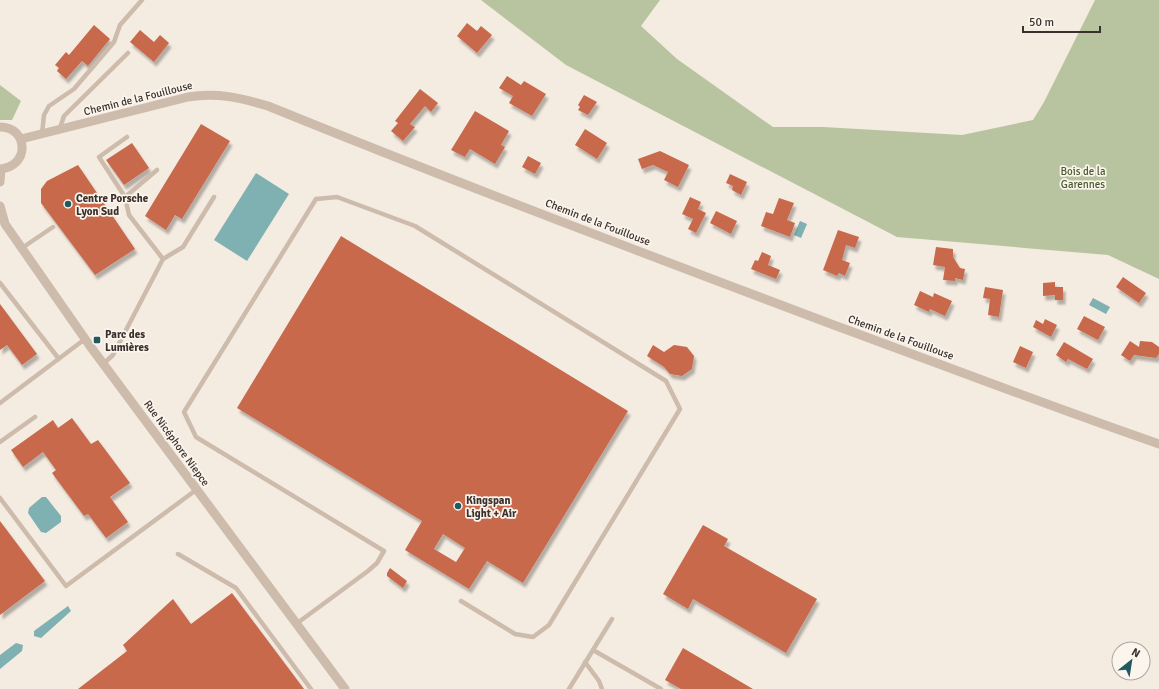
<svg xmlns="http://www.w3.org/2000/svg" width="1159" height="689" font-family="Signika,sans-serif">
<defs>
<filter id="shadow"><feDropShadow dx="2.5" dy="4.5" stdDeviation="1" flood-color="#0004"/></filter>
</defs>
<rect width="100%" height="100%" fill="#f4ebe1"/>
<path fill="#b8c4a0" d="M 481,0 L 660,0 L 641,26 L 677,59 L 773,127 L 823,127 L 962,135 L 1033,120 L 1044,102 L 1095,0 L 1159,0 L 1159,279 L 1108,255 L 897,237 L 566,65 Z
M 0,85 L 21,101 L 12,120 L 0,120 Z"/>
<path fill="#7fb0b2" d="M 256,173 L 289,194 L 247,261 L 214,240 Z
M 800,221 L 807,224 L 801,238 L 794,235 Z
M 1093,298 L 1110,307 L 1106,314 L 1089,305 Z
M 42,497 L 46,497 L 61,516 L 61,522 L 46,533 L 41,532 L 28,513 L 29,508 Z
M 68,606 L 71,611 L 41,638 L 34,636 L 34,631 Z
M 16,643 L 23,645 L 22,651 L 0,669 L 0,655 Z"/>
<path fill="#c8694b" fill-rule="evenodd" filter="url(#shadow)" d="M 467,23 L 477,31 L 481,26 L 492,35 L 477,53 L 457,36 Z
M 94,25 L 110,39 L 88,66 L 82,61 L 66,79 L 57,71 L 59,68 L 55,65 L 66,52 L 69,55 Z
M 140,30 L 154,42 L 160,35 L 169,43 L 154,62 L 130,42 Z
M 507,76 L 521,85 L 524,81 L 546,94 L 532,116 L 509,103 L 513,96 L 499,88 Z
M 420,89 L 438,103 L 431,112 L 425,106 L 410,124 L 415,127 L 403,141 L 391,131 L 398,123 L 395,121 Z
M 584,95 L 597,102 L 588,115 L 578,110 L 580,107 L 578,105 Z
M 475,111 L 509,131 L 501,145 L 505,147 L 495,164 L 470,149 L 465,157 L 451,150 Z
M 201,124 L 230,141 L 182,219 L 175,215 L 166,230 L 145,216 Z
M 585,129 L 607,143 L 597,159 L 575,145 Z
M 132,143 L 149,168 L 124,185 L 106,160 Z
M 660,151 L 689,165 L 678,187 L 664,180 L 668,172 L 653,165 L 642,169 L 638,159 Z
M 528,156 L 541,163 L 535,174 L 522,167 Z
M 78,165 L 135,249 L 95,275 L 41,203 L 41,189 L 47,181 Z
M 730,174 L 747,182 L 741,195 L 732,190 L 733,186 L 726,183 Z
M 690,197 L 701,202 L 698,209 L 706,213 L 696,233 L 688,229 L 693,219 L 682,214 Z
M 779,198 L 794,203 L 787,220 L 795,223 L 790,237 L 761,226 L 766,212 L 773,214 Z
M 716,211 L 737,221 L 731,234 L 710,223 Z
M 838,230 L 859,237 L 855,248 L 846,245 L 842,260 L 850,263 L 845,276 L 839,273 L 837,276 L 823,270 Z
M 341,236 L 628,411 L 523,583 L 487,561 L 469,589 L 405,550 L 422,521 L 237,408 ZM 443,534 L 465,548 L 456,562 L 434,549 Z
M 936,247 L 953,249 L 953,257 L 960,268 L 965,269 L 963,280 L 955,278 L 955,281 L 943,280 L 945,267 L 933,265 Z
M 762,252 L 771,256 L 768,265 L 780,270 L 776,279 L 751,269 L 755,260 L 758,261 Z
M 1123,277 L 1146,293 L 1139,303 L 1116,287 Z
M 1055,282 L 1055,287 L 1063,287 L 1063,300 L 1055,300 L 1055,295 L 1043,296 L 1043,283 Z
M 985,287 L 1003,290 L 999,317 L 988,315 L 990,299 L 983,298 Z
M 920,291 L 933,297 L 934,293 L 952,301 L 945,316 L 930,309 L 929,312 L 914,305 Z
M 0,304 L 37,354 L 22,365 L 7,345 L 0,350 Z
M 1084,316 L 1105,327 L 1098,340 L 1077,329 Z
M 1045,319 L 1057,325 L 1051,337 L 1033,327 L 1036,320 L 1043,324 Z
M 1130,341 L 1139,347 L 1140,341 L 1152,342 L 1159,347 L 1159,354 L 1156,358 L 1134,355 L 1130,361 L 1121,355 Z
M 1064,342 L 1093,359 L 1087,369 L 1068,359 L 1066,362 L 1056,355 Z
M 653,345 L 664,352 L 674,345 L 687,347 L 694,356 L 692,369 L 682,376 L 670,374 L 664,367 L 647,356 Z
M 1020,346 L 1033,352 L 1026,368 L 1013,362 Z
M 72,418 L 91,444 L 98,440 L 130,483 L 110,497 L 128,522 L 106,538 L 88,514 L 84,516 L 52,473 L 56,470 L 43,452 L 23,467 L 11,450 L 53,420 L 58,428 Z
M 0,521 L 45,581 L 0,615 Z
M 703,525 L 728,539 L 724,546 L 817,599 L 786,653 L 693,599 L 688,609 L 663,594 Z
M 390,568 L 407,581 L 403,588 L 387,576 L 387,573 Z
M 232,593 L 304,689 L 78,689 L 127,651 L 123,645 L 173,599 L 191,624 Z
M 683,648 L 753,689 L 681,689 L 665,680 Z"/>
<g fill="none" stroke-linecap="round" stroke-linejoin="round">
<path stroke="#cdbbac" stroke-width="4.5" d="M 62,129 L 61,125 L 64,116 L 128,53
M 42,134 L 44,115 L 49,106 L 74,89 L 114,42 L 120,25 L 142,0
M 125,197 L 157,170
M 22,248 L 53,227
M 163,259 L 183,247 L 214,197
M 0,283 L 59,359
M 103,364 L 113,355 L 163,259 L 129,215 L 125,197 L 99,157 L 127,137
M 0,403 L 85,339
M 0,442 L 35,417
M 0,498 L 66,586 L 196,490
M 178,554 L 236,588 L 311,689
M 296,624 L 368,571 L 377,563 L 384,551 L 196,437 L 184,412 L 316,199 L 337,197 L 415,226 L 666,381 L 680,409 L 549,625 L 533,637 L 515,634 L 461,601
M 593,650 L 661,689
M 585,662 L 599,681 L 602,689
M 569,689 L 612,619"/>
<path stroke="#cdbbac" stroke-width="9" d="M 0,127 C 29,127 30,167 0,169
M 21,139 L 188,97 C 217,92 241,98 268,106 C 455,182 643,253 831,324 C 940,364 1049,406 1159,444
M 0,182 L 1,169
M 0,206 L 5,224 L 90,346 L 345,689"/>
</g>
<g fill="#1f5a5e" stroke="#fbf5ee" stroke-width="1.5">
<circle cx="68" cy="204" r="4"/>
<rect x="93" y="336" width="8" height="8" rx="2"/>
<circle cx="458" cy="506" r="4"/>
</g>
<g text-anchor="middle" stroke-width="3.5" stroke-linejoin="round" paint-order="stroke">
<g font-size="11" fill="#3b302b" stroke="#fbf5ee">
<text transform="translate(138 98) rotate(-14)" y="4">Chemin de la Fouillouse</text>
<text transform="translate(598 222) rotate(21)" y="4">Chemin de la Fouillouse</text>
<text transform="translate(901 337) rotate(20)" y="4">Chemin de la Fouillouse</text>
<text transform="translate(177 443) rotate(54)" y="4">Rue Nicéphore Niepce</text>
</g>
<g font-size="11" fill="#4a5a2e" stroke="#fbf5ee">
<text x="1083" y="175">Bois de la<tspan x="1083" dy="13">Garennes</tspan></text>
</g>
<g font-size="11" font-weight="bold" fill="#3b302b" stroke="#fbf5ee" text-anchor="start">
<text x="76" y="202">Centre Porsche<tspan x="76" dy="13">Lyon Sud</tspan></text>
<text x="105" y="338">Parc des<tspan x="105" dy="13">Lumières</tspan></text>
<text x="466" y="504">Kingspan<tspan x="466" dy="13">Light + Air</tspan></text>
</g>
</g>
<g transform="translate(1131 661) rotate(30)"><circle r="19" fill="#fbf5ee" stroke="#aea6a0"/>
<path d="M0-3L7 15L0 10L-7 15Z" fill="#1f5a5e"/>
<text y="-6" font-size="11" font-weight="bold" text-anchor="middle" fill="#3b302b">N</text>
</g>
<path d="M1023 26v6h77v-6" fill="none" stroke="#3b302b" stroke-width="2"/>
<text x="1029" y="26" font-size="12" fill="#3b302b" stroke="#fbf5ee" stroke-width="3" paint-order="stroke">50 m</text>
</svg>
